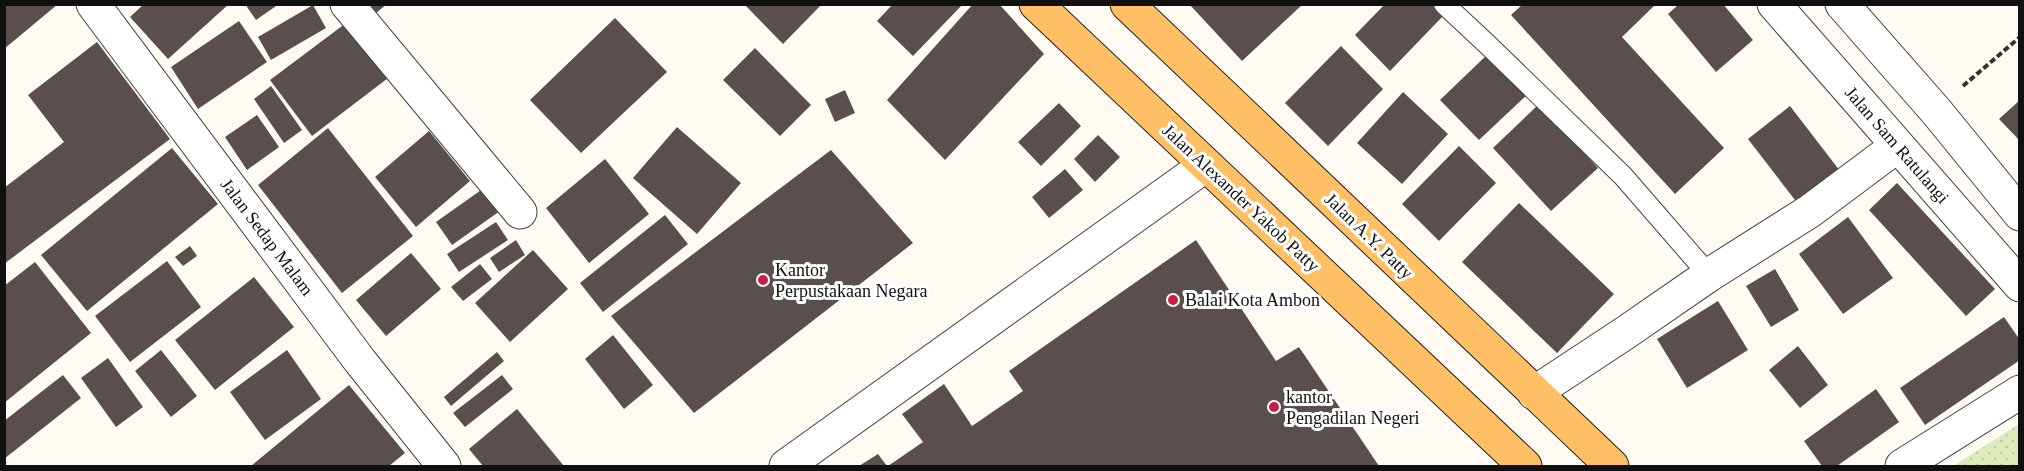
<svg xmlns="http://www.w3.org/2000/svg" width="2024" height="471" font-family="Georgia,serif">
<defs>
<pattern id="green-dots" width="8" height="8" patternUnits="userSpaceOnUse" patternTransform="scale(1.5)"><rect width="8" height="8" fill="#ddecba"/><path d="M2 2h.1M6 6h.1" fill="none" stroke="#bdc99f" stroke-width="1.8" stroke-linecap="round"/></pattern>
</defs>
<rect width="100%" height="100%" fill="#fffbf3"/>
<path fill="url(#green-dots)" d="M 2019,424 L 2019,466 L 1953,466 Z"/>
<path fill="#5a4f4c" d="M 4,4 L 58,4 L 4,49 Z
M 144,4 L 229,4 L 168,59 L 130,17 Z
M 245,4 L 279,4 L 256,20 Z
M 370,4 L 387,4 L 376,13 Z
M 744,4 L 822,4 L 783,44 Z
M 893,4 L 963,4 L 913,56 L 877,21 Z
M 973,4 L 999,4 L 1044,54 L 945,160 L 887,100 Z
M 1189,4 L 1303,4 L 1242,61 Z
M 1385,4 L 1432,4 L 1443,16 L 1390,71 L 1355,35 Z
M 1523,4 L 1656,4 L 1622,37 L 1724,148 L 1675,194 L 1511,15 Z
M 1679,4 L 1723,4 L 1753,40 L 1716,72 L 1668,14 Z
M 313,5 L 326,28 L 271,60 L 258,37 Z
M 354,17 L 396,72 L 312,136 L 270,80 Z
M 615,18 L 667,72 L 581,153 L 530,100 Z
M 239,21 L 267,62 L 198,109 L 171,67 Z
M 97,42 L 170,139 L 4,264 L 4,188 L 64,142 L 28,95 Z
M 1341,46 L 1383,89 L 1328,146 L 1285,103 Z
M 755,48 L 811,105 L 780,136 L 723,80 Z
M 1491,51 L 1530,92 L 1479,140 L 1440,100 Z
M 271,86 L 302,130 L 284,143 L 254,99 Z
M 845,90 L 855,113 L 835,122 L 825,99 Z
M 1403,92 L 1448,134 L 1402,184 L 1357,143 Z
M 2020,100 L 2020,141 L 1999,119 Z
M 1059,103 L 1081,126 L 1041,166 L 1018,142 Z
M 1539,104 L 1598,168 L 1551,211 L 1493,148 Z
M 1790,106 L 1840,171 L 1798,204 L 1748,139 Z
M 257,115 L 279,147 L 247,170 L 225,137 Z
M 677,127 L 741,183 L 697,234 L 633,178 Z
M 328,128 L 413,236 L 342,293 L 258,185 Z
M 429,131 L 470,181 L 416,227 L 375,177 Z
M 1098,135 L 1120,157 L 1095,182 L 1074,159 Z
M 1459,146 L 1496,183 L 1439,241 L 1402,204 Z
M 172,148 L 218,204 L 87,311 L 41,255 Z
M 831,150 L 913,243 L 694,413 L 611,316 Z
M 605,159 L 649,214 L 589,263 L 546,208 Z
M 1065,169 L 1083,190 L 1049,218 L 1032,197 Z
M 491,183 L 507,206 L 452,245 L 436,222 Z
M 1897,183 L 1995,289 L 1966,316 L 1869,210 Z
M 1519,203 L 1614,294 L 1557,353 L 1462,262 Z
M 665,215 L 688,244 L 603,312 L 580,283 Z
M 1848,217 L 1893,278 L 1843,314 L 1799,254 Z
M 496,222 L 508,240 L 459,272 L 447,254 Z
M 516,240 L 525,255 L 499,272 L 490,258 Z
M 1196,240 L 1276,361 L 1299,347 L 1379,466 L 888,466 L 923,442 L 902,414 L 944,384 L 972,426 L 1023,391 L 1009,371 Z
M 190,246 L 197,256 L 183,266 L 175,257 Z
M 533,250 L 568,289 L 510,342 L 475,303 Z
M 411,253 L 441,289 L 386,336 L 356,300 Z
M 167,261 L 201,307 L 130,362 L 95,316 Z
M 35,262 L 91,333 L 4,403 L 4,286 Z
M 480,264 L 492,279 L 463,301 L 451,287 Z
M 1775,269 L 1799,310 L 1771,327 L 1746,286 Z
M 254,277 L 294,327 L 215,390 L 175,340 Z
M 1718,301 L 1748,350 L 1687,388 L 1657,339 Z
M 2004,317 L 2020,340 L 2020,360 L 1925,425 L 1900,388 Z
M 613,335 L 653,385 L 624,409 L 585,359 Z
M 1798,346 L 1828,385 L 1800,408 L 1769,370 Z
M 161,350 L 197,396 L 171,417 L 135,371 Z
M 287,350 L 321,399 L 265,440 L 230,392 Z
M 497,352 L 504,361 L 451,406 L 444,397 Z
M 108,358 L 143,407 L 116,427 L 81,378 Z
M 63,375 L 81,398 L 4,459 L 4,421 Z
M 502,375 L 513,389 L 465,427 L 453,413 Z
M 349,385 L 405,453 L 389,466 L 251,466 Z
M 1876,389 L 1899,422 L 1837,466 L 1822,466 L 1804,441 Z
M 517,409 L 564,466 L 483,466 L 469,449 Z
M 878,454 L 887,466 L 859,466 Z"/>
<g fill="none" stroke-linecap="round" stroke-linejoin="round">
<g stroke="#434343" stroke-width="22">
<path id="service" d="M 1444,4 L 1489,46 L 1623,176 L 1709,275"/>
</g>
<g stroke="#434343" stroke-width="35">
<path id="minor" d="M 93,4 L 360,361 L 444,466
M 347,4 L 520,212
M 1774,4 L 2020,285
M 1842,4 L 1936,111 L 2020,214
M 1534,393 L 1625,333 L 1709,275 L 1810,211 L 1897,146
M 786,466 L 1206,165"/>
</g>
<g stroke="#434343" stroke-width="35">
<path id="tertiary" d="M 1902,466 L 2020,392"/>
</g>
<g stroke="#212121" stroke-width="35">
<path id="primary" d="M 1036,4 L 1525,466
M 1127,4 L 1612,466"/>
</g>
<path stroke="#323232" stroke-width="4" stroke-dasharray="6 3" stroke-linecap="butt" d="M 1963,86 L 2020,37"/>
<use href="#service" stroke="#fff" stroke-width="20"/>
<use href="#minor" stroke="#fff" stroke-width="33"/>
<use href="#tertiary" stroke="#fff" stroke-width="33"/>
<use href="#primary" stroke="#febf65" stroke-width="33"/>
</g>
<g fill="#c82045" stroke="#fff" stroke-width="2">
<circle cx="763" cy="280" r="6"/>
<circle cx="1173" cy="300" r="6"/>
<circle cx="1274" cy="407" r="6"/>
</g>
<g text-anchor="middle" stroke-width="6" stroke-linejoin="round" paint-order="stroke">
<g font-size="18" fill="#101010" stroke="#fff">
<text transform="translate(1897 145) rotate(49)" y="6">Jalan Sam Ratulangi</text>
<text transform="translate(1241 198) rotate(43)" y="6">Jalan Alexander Yakob Patty</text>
<text transform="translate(1369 236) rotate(44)" y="6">Jalan A.Y. Patty</text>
<text transform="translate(267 237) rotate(53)" y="6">Jalan Sedap Malam</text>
</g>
<g font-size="18" fill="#101010" stroke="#fff" text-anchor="start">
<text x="775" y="276">Kantor<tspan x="775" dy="21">Perpustakaan Negara</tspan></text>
<text x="1185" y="306">Balai Kota Ambon</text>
<text x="1286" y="403">kantor<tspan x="1286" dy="21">Pengadilan Negeri</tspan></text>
</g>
</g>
<rect width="2024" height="471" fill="none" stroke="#101010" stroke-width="12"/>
</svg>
